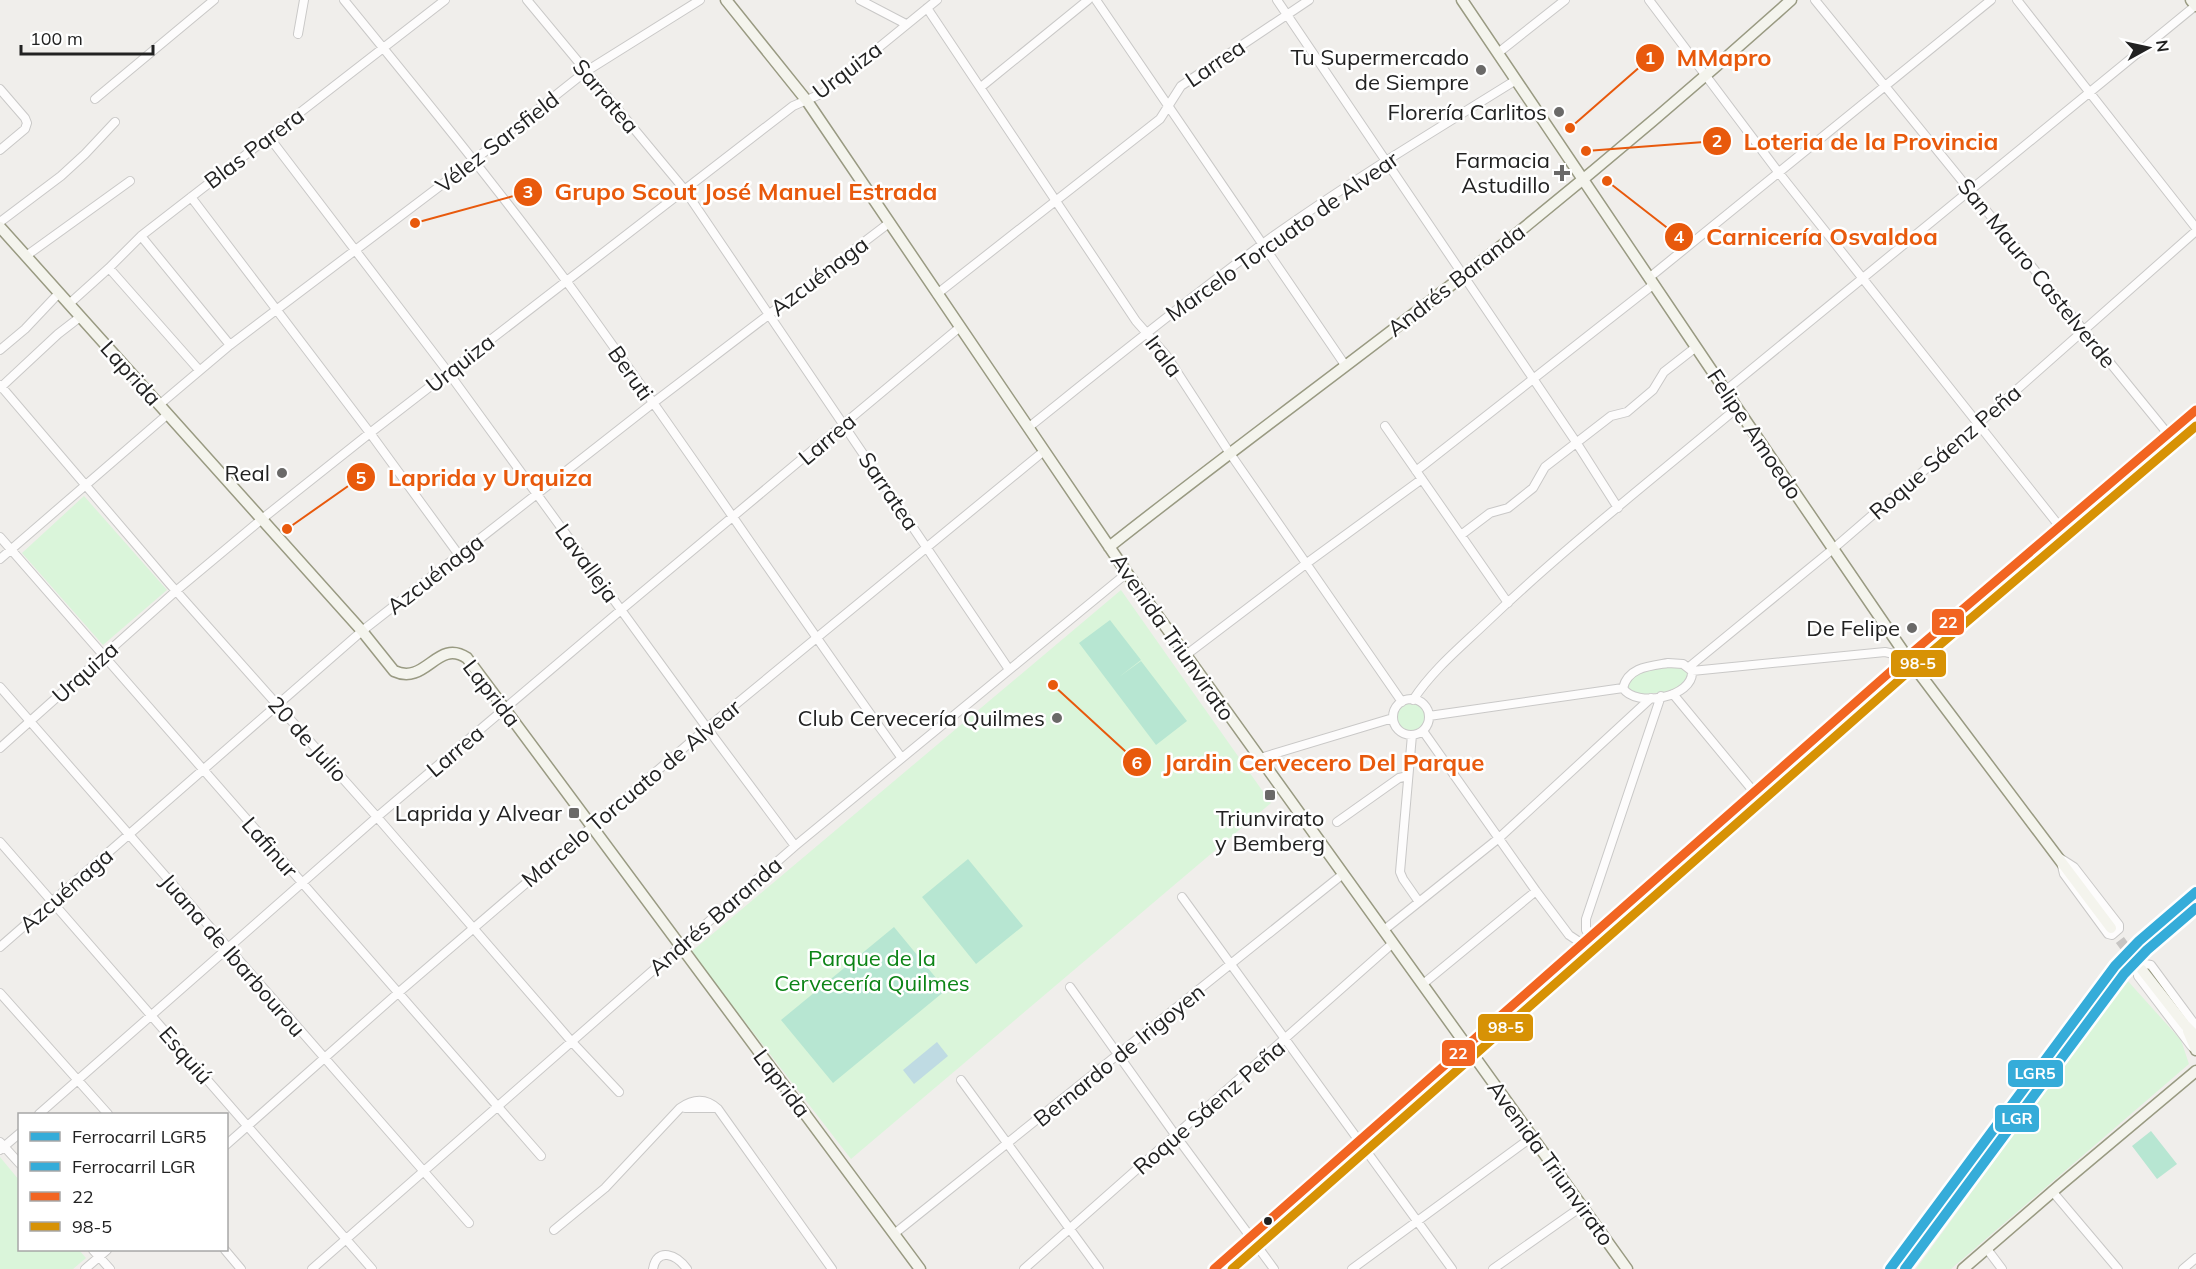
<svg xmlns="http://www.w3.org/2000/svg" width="2196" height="1269" font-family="Mulish,sans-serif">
<rect width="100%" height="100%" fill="#f0eeeb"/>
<path fill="#daf5da" d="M 84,496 L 167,590 L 103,645 L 22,553 Z
M 1121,590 L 1271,803 L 851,1159 L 691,952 Z
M 1669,667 L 1682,668 L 1688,672 L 1686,682 L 1672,691 L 1638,695 L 1626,687 C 1637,669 1649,669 1669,667 Z
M1397 717a14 14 0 1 1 28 0a14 14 0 1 1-28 0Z
M 2126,979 L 2181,1040 L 2189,1064 L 1951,1269 L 1916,1269 Z
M 0,1157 L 19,1180 L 20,1250 L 79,1250 L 86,1258 L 73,1269 L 0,1269 Z"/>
<path fill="#b7e6d2" d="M 1110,620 L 1141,660 L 1119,677 L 1141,661 L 1187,721 L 1156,745 L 1079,643 Z
M 968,859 L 1023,926 L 976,964 L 922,897 Z
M 894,927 L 946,990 L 833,1083 L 781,1020 Z
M 2151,1131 L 2177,1164 L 2157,1179 L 2132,1146 Z"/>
<path fill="#bfdbe3" d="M 937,1042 L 948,1056 L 914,1084 L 903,1070 Z"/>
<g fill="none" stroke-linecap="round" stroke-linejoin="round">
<path stroke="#c7c5c3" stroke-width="10" stroke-dasharray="10 5" stroke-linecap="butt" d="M 2111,928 L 2142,970"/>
<g stroke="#c9c8c7" stroke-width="10">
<path id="street" d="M 344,0 C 420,93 496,186 567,282 C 681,438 788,600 901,757
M 527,0 L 684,189 L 1008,668
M 860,0 L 906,24
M 1096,0 L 1345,365
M 1277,0 L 1576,442 L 1618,508
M 1649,0 L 1779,173 L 2060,527
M 1815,0 L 2168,434
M 2017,0 L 2196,228
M 927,8 L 1136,321 L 1166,355 L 1229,452 L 1402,702
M 298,34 L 304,0
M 1498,53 L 1565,0
M 981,87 L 1088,0
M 0,89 L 25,118 L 27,123 L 25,129 L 0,150
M 95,99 L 214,0
M 269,137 L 448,372 L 707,728 L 795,846
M 191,197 L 370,433 L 459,555
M 0,222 L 61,176 L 85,154 L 115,122
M 141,236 L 230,345
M 26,256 L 130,181
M 109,268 L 199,370
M 1650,277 L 1991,0
M 937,294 L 1160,119 L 1181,86 L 1309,0
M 69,304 L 109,268 L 141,236 L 445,0
M 0,350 L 25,329 L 59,293
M 0,385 L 169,583 L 377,817 L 572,1042 L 619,1092
M 0,388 L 58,334 L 80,317
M 1725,391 L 2195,6
M 159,405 L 230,345 L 473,161 L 585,72 L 700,0
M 1385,426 L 1508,603
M 1029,427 C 1109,363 1189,298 1272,237 C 1351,181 1434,131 1516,80
M 1416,471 L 1654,284
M 1461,535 L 1490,513 L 1508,508 L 1533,488 L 1545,467 L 1611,416 L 1627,412 L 1653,390 L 1664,372 L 1696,347
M 0,537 L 541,1156
M 0,559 L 168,414
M 1186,655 L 1307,563 L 1422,479
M 1668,663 L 1683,664 L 1692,671 C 1694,698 1635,708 1623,688 C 1628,667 1650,666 1668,663 Z
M 1689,667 L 1833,549 L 1978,424 L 2196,231
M 1692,671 L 1885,652 L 1907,657
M 0,687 L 469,1223
M 1673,694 L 1754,792
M1393 717a18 18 0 1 1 36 0a18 18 0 1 1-36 0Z
M 1413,700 C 1433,669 1463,645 1489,620 C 1568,545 1654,478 1737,408
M 1429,716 L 1623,688
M 1423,731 L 1536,891 L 1569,935 L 1581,943
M 1412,735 L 1400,872 L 1403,879 L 1419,902
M 0,748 L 177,590 L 262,519 L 370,433 L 793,106 L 823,93 L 937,0
M 1260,758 L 1393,718
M 1337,822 L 1399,778 L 1408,776
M 0,842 L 372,1269
M 2060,858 L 2074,867 L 2119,925 L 2119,929 L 2112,935 L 2108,934 L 2064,874 Z
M 1182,897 L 1452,1269
M 1384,930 L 1499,838 L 1651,698
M 1590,936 L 1586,930 L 1586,919 L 1661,696
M 0,947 L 362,631 L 653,403 L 889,223
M 1423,984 L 1536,891
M 1070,987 L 1176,1136 L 1274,1269
M 0,993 L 108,1114
M 2192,1047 L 2138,976 L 2138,969 L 2145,964 L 2151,965 L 2196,1026
M 961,1080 L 1099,1269
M 685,1108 L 715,1108
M 39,1114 L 377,817 L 621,610 L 960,327
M 0,1142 L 20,1164
M 226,1145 L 398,993 L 707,728 L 1044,451
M 0,1150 L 20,1133
M 2052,1191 L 2118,1269
M 554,1230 L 605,1188 L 680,1108 C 693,1099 706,1098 718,1109 L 832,1269
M 894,1234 L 1343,874
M 1987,1249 L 2002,1269
M 93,1250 L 110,1269
M 225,1250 L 241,1269
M 85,1269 L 107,1250
M 312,1269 L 795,846 L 1127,573
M 653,1269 C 657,1246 677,1255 687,1269
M 1024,1269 L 1393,943
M 1352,1269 L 1532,1137
M 1493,1269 L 1581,1207
M 2183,1269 L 2196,1258"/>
</g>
<g stroke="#999a82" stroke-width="13">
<path id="secondary" d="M 726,0 L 807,101 L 1127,573 L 1627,1269
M 1462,0 L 1737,408 L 1907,657 L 2111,928
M 2191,0 L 2196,6
M 0,227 L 362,631 L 394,671 C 426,686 437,638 467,658 L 920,1269
M 1109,547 C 1243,441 1382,341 1515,235 C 1609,159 1701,81 1791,0
M 2142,970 L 2185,1025 L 2196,1036
M 2188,1031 L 2196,1050
M 1214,1269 L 1907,657 L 2196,410
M 1963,1269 L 2059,1186 L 2196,1071"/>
</g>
<use href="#street" stroke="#fdfcfc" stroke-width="8"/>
<use href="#secondary" stroke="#f4f4ed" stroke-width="10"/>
<g stroke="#fff" stroke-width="14">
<path id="bus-1" d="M 1214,1269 L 1907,657 L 2196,410"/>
</g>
<g stroke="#fff" stroke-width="14">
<path id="bus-2" d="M 1232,1269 L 1915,666 L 2196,426"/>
</g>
<use href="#bus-1" stroke="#f26522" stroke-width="9"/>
<use href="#bus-2" stroke="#d79205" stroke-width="9"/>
<g stroke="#fff" stroke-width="15">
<path id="rail-1" d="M 1890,1269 L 2115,966 L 2139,941 L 2196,892"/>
</g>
<g stroke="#fff" stroke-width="15">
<path id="rail-2" d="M 1905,1269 L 2124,974 L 2147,950 L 2196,908"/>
</g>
<use href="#rail-1" stroke="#35acd9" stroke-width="10"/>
<use href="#rail-2" stroke="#35acd9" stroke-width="10"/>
</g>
<g fill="#6a6968" stroke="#fff" stroke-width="2">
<circle cx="1481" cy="70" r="6"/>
<circle cx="1559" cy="112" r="6"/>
<path d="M1559 164h6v6h6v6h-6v6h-6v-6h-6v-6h6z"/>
<circle cx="282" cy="473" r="6"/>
<circle cx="1912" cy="628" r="6"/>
<circle cx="1057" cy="718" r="6"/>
<rect x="1264" y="789" width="12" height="12" rx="3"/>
<rect x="568" y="807" width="12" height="12" rx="3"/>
</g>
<circle fill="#222" stroke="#fff" stroke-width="2" cx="1268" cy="1221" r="5"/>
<g text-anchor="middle" stroke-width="5" stroke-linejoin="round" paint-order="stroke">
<g font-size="22" fill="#222" stroke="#fff" text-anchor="end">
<text x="1469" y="65">Tu Supermercado<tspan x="1469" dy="25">de Siempre</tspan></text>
<text x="1547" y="120">Florería Carlitos</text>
<text x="1550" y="168">Farmacia<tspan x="1550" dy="25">Astudillo</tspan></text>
<text x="270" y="481">Real</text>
<text x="1900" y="636">De Felipe</text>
<text x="1045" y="726">Club Cervecería Quilmes</text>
<text x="562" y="821">Laprida y Alvear</text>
<text x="1270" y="826" text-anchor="middle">Triunvirato<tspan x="1270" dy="25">y Bemberg</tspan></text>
</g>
<g font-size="22" fill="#222" stroke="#fff">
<text transform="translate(1215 63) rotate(-34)" y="8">Larrea</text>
<text transform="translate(847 70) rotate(-37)" y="8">Urquiza</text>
<text transform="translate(606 96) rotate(50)" y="8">Sarratea</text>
<text transform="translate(497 142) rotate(-38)" y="8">Vélez Sarsfield</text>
<text transform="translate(254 148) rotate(-37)" y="8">Blas Parera</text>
<text transform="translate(1282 236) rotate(-35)" y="8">Marcelo Torcuato de Alvear</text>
<text transform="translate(2037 273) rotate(51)" y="8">San Mauro Castelverde</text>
<text transform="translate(819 276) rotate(-37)" y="8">Azcuénaga</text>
<text transform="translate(1456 280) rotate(-38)" y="8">Andrés Baranda</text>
<text transform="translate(1164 356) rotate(53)" y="8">Irala</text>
<text transform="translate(460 363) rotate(-38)" y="8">Urquiza</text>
<text transform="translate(131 373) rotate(48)" y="8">Laprida</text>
<text transform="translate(631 373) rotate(55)" y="8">Beruti</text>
<text transform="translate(1755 434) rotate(56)" y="8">Felipe Amoedo</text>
<text transform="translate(827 439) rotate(-40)" y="8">Larrea</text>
<text transform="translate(1945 452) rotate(-41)" y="8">Roque Sáenz Peña</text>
<text transform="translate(889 491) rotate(56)" y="8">Sarratea</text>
<text transform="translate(587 563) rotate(54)" y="8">Lavalleja</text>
<text transform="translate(435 574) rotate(-38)" y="8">Azcuénaga</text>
<text transform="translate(1173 637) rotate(55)" y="8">Avenida Triunvirato</text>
<text transform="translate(85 672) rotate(-42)" y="8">Urquiza</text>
<text transform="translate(492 693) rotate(52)" y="8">Laprida</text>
<text transform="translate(308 739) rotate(48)" y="8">20 de Julio</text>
<text transform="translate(455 751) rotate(-40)" y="8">Larrea</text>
<text transform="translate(631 793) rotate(-40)" y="8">Marcelo Torcuato de Alvear</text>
<text transform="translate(270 847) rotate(49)" y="8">Lafinur</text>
<text transform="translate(66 890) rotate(-41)" y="8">Azcuénaga</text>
<text transform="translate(715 916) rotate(-41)" y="8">Andrés Baranda</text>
<text transform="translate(233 955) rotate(49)" y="8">Juana de Ibarbourou</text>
<text transform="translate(186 1055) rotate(49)" y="8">Esquiú</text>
<text transform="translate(1119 1055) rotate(-39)" y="8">Bernardo de Irigoyen</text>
<text transform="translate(782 1083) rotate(53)" y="8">Laprida</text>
<text transform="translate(1209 1107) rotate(-41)" y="8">Roque Sáenz Peña</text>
<text transform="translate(1551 1163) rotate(54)" y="8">Avenida Triunvirato</text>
</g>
<g font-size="22" fill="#0c8416" stroke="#fff">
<text x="872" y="966">Parque de la<tspan x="872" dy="25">Cervecería Quilmes</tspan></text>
</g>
</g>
<path fill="none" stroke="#e8590c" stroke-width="2" d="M1570 128L1650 58M1586 151L1717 141M415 223L528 192M1607 181L1679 237M287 529L361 477M1053 685L1137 762"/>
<g fill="#e8590c" stroke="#fff" stroke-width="2">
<circle cx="1570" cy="128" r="6"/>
<circle cx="1586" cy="151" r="6"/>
<circle cx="415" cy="223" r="6"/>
<circle cx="1607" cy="181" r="6"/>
<circle cx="287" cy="529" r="6"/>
<circle cx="1053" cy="685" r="6"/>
<circle cx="1650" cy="58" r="15"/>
<circle cx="1717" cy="141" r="15"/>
<circle cx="528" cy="192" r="15"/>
<circle cx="1679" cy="237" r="15"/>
<circle cx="361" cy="477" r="15"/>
<circle cx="1137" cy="762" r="15"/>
</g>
<g font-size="18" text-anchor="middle" font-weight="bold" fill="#fff">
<text x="1650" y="64">1</text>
<text x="1717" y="147">2</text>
<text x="528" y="198">3</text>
<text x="1679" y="243">4</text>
<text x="361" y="484">5</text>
<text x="1137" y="769">6</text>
</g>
<g font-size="24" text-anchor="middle" font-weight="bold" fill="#e8590c" stroke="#fff" stroke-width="5" stroke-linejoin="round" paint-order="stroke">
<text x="1724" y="66">MMapro</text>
<text x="1871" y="150">Loteria de la Provincia</text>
<text x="746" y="200">Grupo Scout José Manuel Estrada</text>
<text x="1822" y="245">Carnicería Osvaldoa</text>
<text x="490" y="486">Laprida y Urquiza</text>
<text x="1324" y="771">Jardin Cervecero Del Parque</text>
</g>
<g stroke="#fff" stroke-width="2">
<rect x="1931" y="608" width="34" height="28" rx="6" fill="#f26522"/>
<rect x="1890" y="649" width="57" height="29" rx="6" fill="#d79205"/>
<rect x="1477" y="1013" width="57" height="29" rx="6" fill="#d79205"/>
<rect x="1441" y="1039" width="35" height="28" rx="6" fill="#f26522"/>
<rect x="2007" y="1059" width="57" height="29" rx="6" fill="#35acd9"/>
<rect x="1994" y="1104" width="46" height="29" rx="6" fill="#35acd9"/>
</g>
<g font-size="16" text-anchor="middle" font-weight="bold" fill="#fff">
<text x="1948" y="628">22</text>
<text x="1918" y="669">98-5</text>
<text x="1506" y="1033">98-5</text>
<text x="1458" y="1059">22</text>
<text x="2035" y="1079">LGR5</text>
<text x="2017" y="1124">LGR</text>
</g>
<rect x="18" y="1113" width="210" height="138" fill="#ffffff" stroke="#a7a7a7" stroke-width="1.5"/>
<rect x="30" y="1132" width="30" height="9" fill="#35acd9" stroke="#a7a7a7" stroke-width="1.5"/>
<text x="72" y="1143" font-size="18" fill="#222222">Ferrocarril LGR5</text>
<rect x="30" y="1162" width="30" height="9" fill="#35acd9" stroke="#a7a7a7" stroke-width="1.5"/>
<text x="72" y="1173" font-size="18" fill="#222222">Ferrocarril LGR</text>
<rect x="30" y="1192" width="30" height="9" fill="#f26522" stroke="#a7a7a7" stroke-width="1.5"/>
<text x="72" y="1203" font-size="18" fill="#222222">22</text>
<rect x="30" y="1222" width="30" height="9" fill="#d79205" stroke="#a7a7a7" stroke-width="1.5"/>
<text x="72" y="1233" font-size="18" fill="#222222">98-5</text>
<g transform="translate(2148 48) rotate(82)" stroke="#ffffff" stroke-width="4.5" paint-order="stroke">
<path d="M0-4.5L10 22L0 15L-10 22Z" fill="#222222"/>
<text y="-9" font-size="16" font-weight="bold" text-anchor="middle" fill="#222222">N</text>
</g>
<path d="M21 45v9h132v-9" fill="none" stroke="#222222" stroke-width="3"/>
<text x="30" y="45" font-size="18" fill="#222222" stroke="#ffffff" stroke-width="4.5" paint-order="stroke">100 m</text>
</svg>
